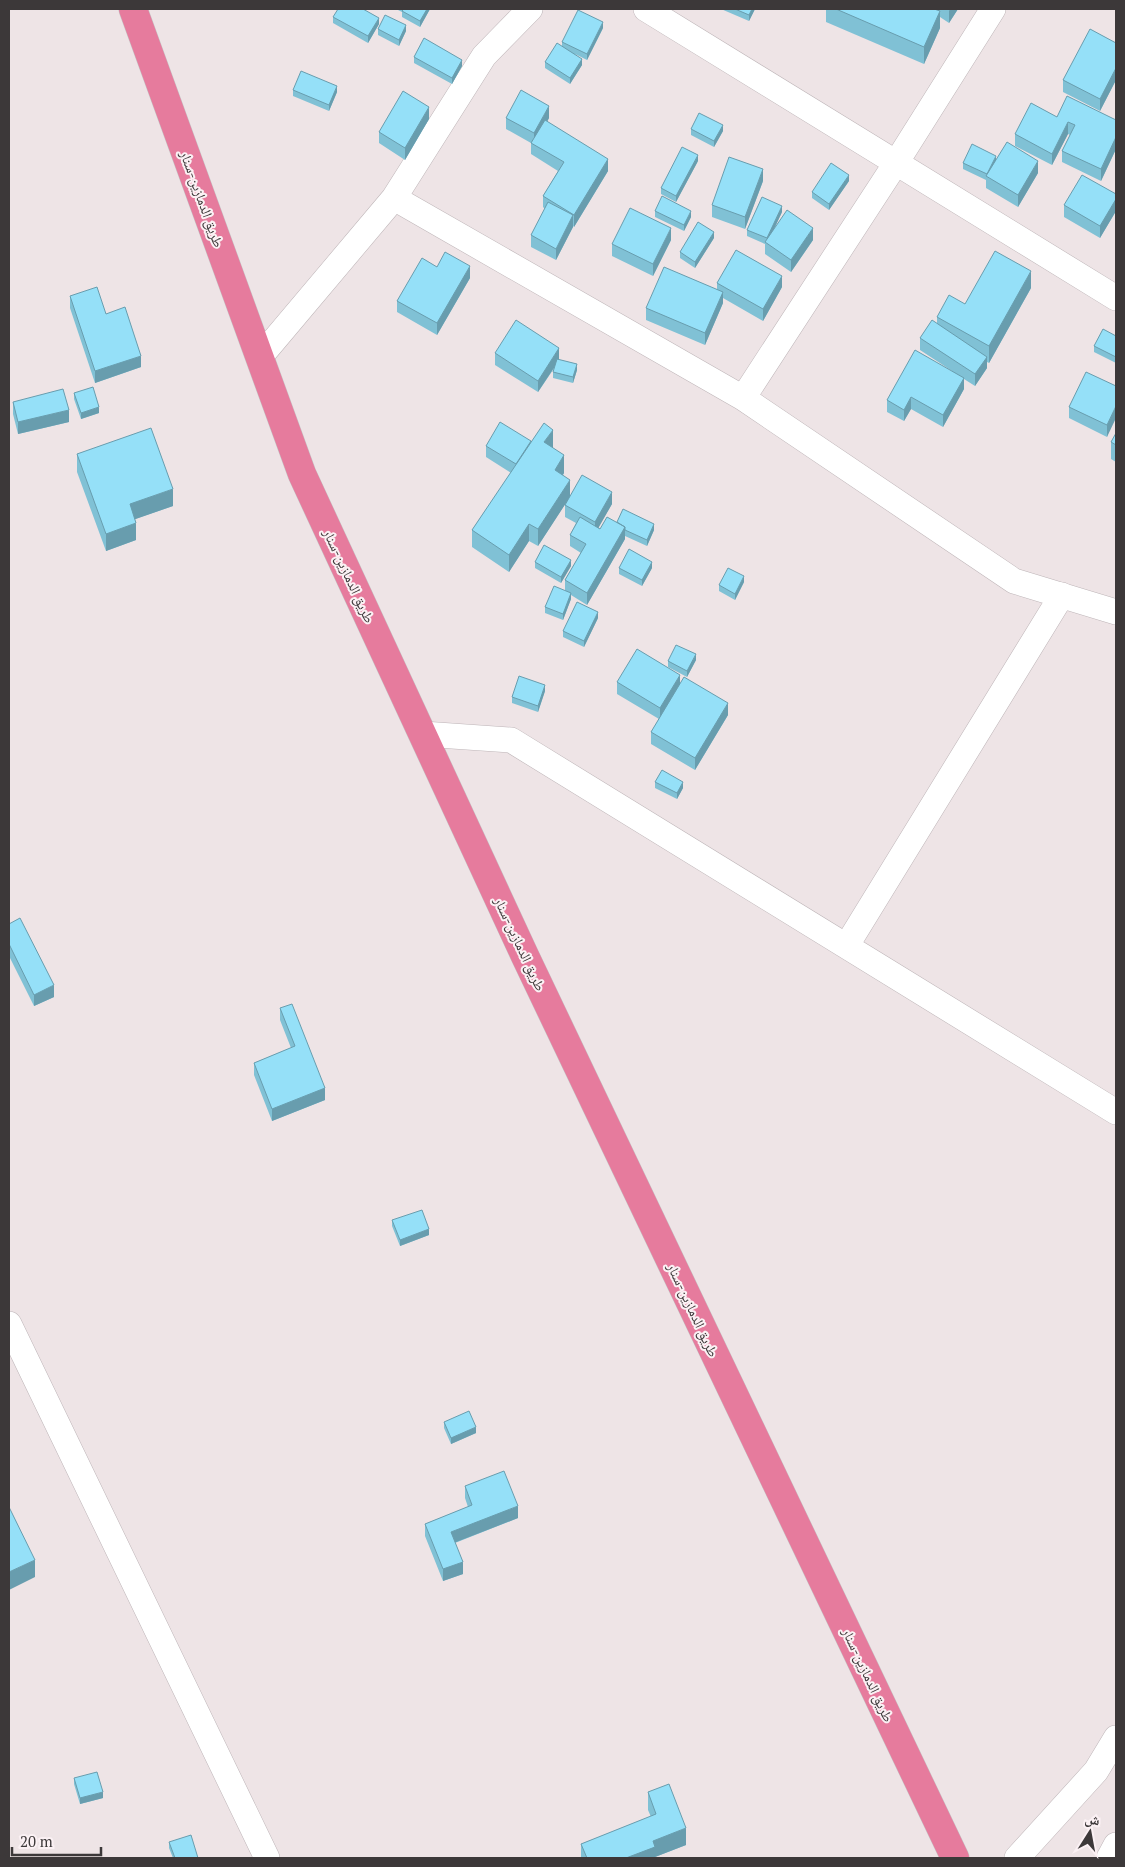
<svg xmlns="http://www.w3.org/2000/svg" width="1125" height="1867" font-family="'PT Serif','Noto Naskh Arabic',serif">
<rect width="100%" height="100%" fill="#eee4e6"/>
<g fill="none" stroke-linecap="round" stroke-linejoin="round">
<g stroke="#beb5b8" stroke-width="26">
<path id="street" d="M 646,9 L 1116,298
M 394,198 L 743,398 L 1014,581 L 1116,612
M 260,357 L 394,198 L 484,56 L 530,9
M 743,398 L 896,163 L 993,9
M 423,734 L 511,740 L 1116,1112
M 847,945 L 1062,595
M 9,1324 L 267,1858
M 1017,1858 L 1096,1771 L 1116,1738
M 1109,1858 L 1116,1845"/>
</g>
<g stroke="#c4c3c4" stroke-width="29">
<path id="highway" d="M 133,9 L 302,474 L 525,956 L 955,1858"/>
</g>
<use href="#street" stroke="#fff" stroke-width="25"/>
<use href="#highway" stroke="#e67b9d" stroke-width="28"/>
</g>
<path fill="#80c1d5" d="M 396,9 L 430,9 L 420,27 L 402,17 L 402,12 Z
M 721,9 L 755,9 L 749,21 Z
M 826,9 L 958,9 L 949,23 L 940,17 L 940,28 L 924,64 L 826,22 Z
M 333,17 L 379,24 L 368,43 L 333,23 Z
M 603,28 L 587,60 L 575,54 L 582,65 L 570,84 L 545,68 L 545,62 L 562,46 L 562,42 Z
M 378,29 L 406,31 L 399,46 L 378,35 Z
M 1116,43 L 1116,80 L 1100,111 L 1063,92 L 1063,80 Z
M 414,57 L 462,66 L 452,84 L 414,63 Z
M 293,90 L 337,92 L 329,111 L 293,96 Z
M 1057,117 L 1116,120 L 1116,149 L 1101,181 L 1062,162 L 1062,151 L 1070,135 L 1068,134 L 1052,165 L 1015,146 L 1015,134 Z
M 506,118 L 549,118 L 547,122 L 608,171 L 574,227 L 573,226 L 573,227 L 556,260 L 531,247 L 531,235 L 545,209 L 543,207 L 543,196 L 558,171 L 531,154 L 531,143 L 506,129 Z
M 429,119 L 405,160 L 379,143 L 379,132 Z
M 691,129 L 723,131 L 714,147 L 691,135 Z
M 996,160 L 1038,173 L 1018,207 L 986,188 L 986,180 L 963,169 L 963,163 Z
M 698,161 L 676,202 L 661,194 L 661,188 Z
M 763,181 L 745,229 L 712,217 L 712,205 Z
M 849,181 L 829,210 L 812,198 L 812,192 Z
M 1116,194 L 1116,211 L 1100,238 L 1064,217 L 1064,205 Z
M 655,211 L 691,217 L 684,231 L 655,217 Z
M 782,212 L 774,229 L 813,240 L 791,272 L 765,254 L 765,244 L 747,236 L 747,230 Z
M 714,238 L 695,268 L 680,258 L 680,252 Z
M 671,240 L 653,276 L 612,256 L 612,244 Z
M 437,267 L 470,278 L 437,335 L 397,312 L 397,301 Z
M 717,283 L 782,287 L 763,321 L 723,298 L 723,303 L 705,345 L 646,320 L 646,308 L 717,289 Z
M 1031,288 L 989,363 L 987,362 L 987,368 L 975,386 L 964,379 L 964,389 L 943,427 L 911,409 L 904,421 L 887,412 L 887,400 L 952,371 L 920,350 L 920,338 L 937,324 L 937,317 L 965,304 Z
M 70,296 L 141,367 L 95,383 L 70,308 Z
M 1116,336 L 1116,363 L 1094,352 L 1094,346 Z
M 495,353 L 559,360 L 577,370 L 573,383 L 553,378 L 553,372 L 555,367 L 538,392 L 495,365 Z
M 1116,386 L 1107,437 L 1069,418 L 1069,407 Z
M 74,393 L 99,413 L 81,419 L 74,399 Z
M 13,402 L 69,422 L 18,434 L 13,414 Z
M 1116,433 L 1116,462 L 1111,459 L 1111,442 Z
M 531,441 L 553,447 L 553,448 L 564,473 L 563,475 L 570,497 L 612,504 L 598,527 L 600,529 L 617,522 L 654,530 L 647,546 L 625,536 L 625,539 L 587,605 L 571,595 L 571,599 L 563,620 L 545,613 L 545,607 L 565,591 L 565,580 L 581,553 L 570,546 L 570,535 L 576,523 L 565,517 L 565,505 L 567,501 L 538,546 L 529,541 L 509,572 L 472,547 L 472,530 L 511,473 L 486,457 L 486,446 Z
M 77,454 L 173,506 L 135,519 L 136,540 L 106,551 L 77,472 Z
M 535,562 L 571,566 L 561,583 L 535,568 Z
M 619,568 L 652,568 L 642,586 L 619,574 Z
M 744,582 L 735,600 L 719,591 L 719,585 Z
M 598,618 L 584,647 L 563,637 L 563,631 Z
M 696,660 L 687,677 L 668,667 L 668,661 Z
M 617,682 L 680,684 L 728,715 L 695,770 L 651,744 L 651,732 L 659,719 L 617,694 Z
M 545,691 L 538,712 L 512,703 L 512,697 Z
M 655,782 L 683,788 L 677,799 L 655,788 Z
M 9,924 L 54,997 L 34,1006 L 9,956 Z
M 280,1008 L 325,1100 L 272,1121 L 254,1075 L 254,1063 L 291,1048 L 280,1020 Z
M 392,1220 L 429,1235 L 400,1246 L 392,1226 Z
M 444,1422 L 476,1433 L 451,1444 L 444,1428 Z
M 465,1486 L 518,1518 L 455,1543 L 463,1574 L 443,1581 L 425,1536 L 425,1524 L 468,1507 L 465,1498 Z
M 74,1778 L 103,1798 L 80,1804 L 74,1784 Z
M 648,1792 L 686,1845 L 655,1857 L 655,1858 L 581,1858 L 581,1844 L 651,1817 L 648,1810 Z
M 169,1842 L 198,1858 L 173,1858 L 169,1848 Z"/>
<path fill="#689dae" d="M 427,9 L 430,9 L 420,27 L 420,21 Z
M 752,9 L 755,9 L 749,21 L 749,15 Z
M 950,9 L 958,9 L 949,23 L 949,11 Z
M 940,11 L 940,28 L 924,64 L 924,47 Z
M 379,18 L 379,24 L 368,43 L 368,36 Z
M 603,22 L 603,28 L 587,60 L 587,54 Z
M 406,25 L 406,31 L 399,46 L 399,40 Z
M 582,59 L 582,65 L 570,84 L 570,78 Z
M 462,60 L 462,66 L 452,84 L 452,78 Z
M 1116,68 L 1116,80 L 1100,111 L 1100,99 Z
M 337,86 L 337,92 L 329,111 L 329,105 Z
M 549,106 L 549,118 L 534,145 L 534,133 Z
M 429,107 L 429,119 L 405,160 L 405,148 Z
M 1068,122 L 1068,134 L 1052,165 L 1052,154 Z
M 723,125 L 723,131 L 714,147 L 714,141 Z
M 1116,137 L 1116,149 L 1101,181 L 1101,169 Z
M 698,155 L 698,161 L 676,202 L 676,196 Z
M 996,156 L 996,162 L 987,174 Z
M 608,159 L 608,171 L 574,227 L 574,215 Z
M 1038,161 L 1038,173 L 1018,207 L 1018,195 Z
M 763,169 L 763,181 L 745,229 L 745,217 Z
M 849,175 L 849,181 L 829,210 L 829,204 Z
M 1116,199 L 1116,211 L 1100,238 L 1100,226 Z
M 782,206 L 782,212 L 767,244 L 767,238 Z
M 691,211 L 691,217 L 684,231 L 684,225 Z
M 573,215 L 573,227 L 556,260 L 556,249 Z
M 671,228 L 671,240 L 653,276 L 653,264 Z
M 813,228 L 813,240 L 791,272 L 791,260 Z
M 714,232 L 714,238 L 695,268 L 695,262 Z
M 470,266 L 470,278 L 437,335 L 437,323 Z
M 1031,271 L 1031,288 L 989,363 L 989,346 Z
M 782,276 L 782,287 L 763,321 L 763,309 Z
M 723,292 L 723,303 L 705,345 L 705,333 Z
M 559,348 L 559,360 L 538,392 L 538,381 Z
M 141,356 L 141,367 L 95,383 L 95,371 Z
M 987,357 L 987,368 L 975,386 L 975,374 Z
M 577,364 L 577,370 L 573,383 L 573,377 Z
M 964,378 L 964,389 L 943,427 L 943,415 Z
M 911,397 L 911,409 L 904,421 L 904,410 Z
M 1116,406 L 1116,418 L 1107,437 L 1107,425 Z
M 99,407 L 99,413 L 81,419 L 81,413 Z
M 69,410 L 69,422 L 18,434 L 18,422 Z
M 553,430 L 553,447 L 544,460 L 544,442 Z
M 564,455 L 564,473 L 555,487 L 555,470 Z
M 570,480 L 570,497 L 538,546 L 538,529 Z
M 173,489 L 173,506 L 130,521 L 130,504 Z
M 612,492 L 612,504 L 595,534 L 595,522 Z
M 136,523 L 136,540 L 106,551 L 106,534 Z
M 529,524 L 529,541 L 509,572 L 509,555 Z
M 654,524 L 654,530 L 647,546 L 647,540 Z
M 625,527 L 625,539 L 587,605 L 587,593 Z
M 571,560 L 571,566 L 561,583 L 561,577 Z
M 652,562 L 652,568 L 642,586 L 642,580 Z
M 744,576 L 744,582 L 735,600 L 735,594 Z
M 571,593 L 571,599 L 563,620 L 563,614 Z
M 598,612 L 598,618 L 584,647 L 584,641 Z
M 696,654 L 696,660 L 687,677 L 687,671 Z
M 680,675 L 680,687 L 660,719 L 660,708 Z
M 545,685 L 545,691 L 538,712 L 538,706 Z
M 728,703 L 728,715 L 695,770 L 695,758 Z
M 683,782 L 683,788 L 677,799 L 677,793 Z
M 54,985 L 54,997 L 34,1006 L 34,995 Z
M 325,1088 L 325,1100 L 272,1121 L 272,1109 Z
M 429,1229 L 429,1235 L 400,1246 L 400,1240 Z
M 476,1427 L 476,1433 L 451,1444 L 451,1438 Z
M 518,1506 L 518,1518 L 451,1544 L 451,1532 Z
M 35,1560 L 35,1577 L 9,1590 L 9,1572 Z
M 463,1562 L 463,1574 L 443,1581 L 443,1569 Z
M 103,1792 L 103,1798 L 80,1804 L 80,1798 Z
M 686,1828 L 686,1845 L 655,1857 L 655,1858 L 626,1858 L 653,1841 Z"/>
<path fill="#95e0f8" stroke="#689dae" d="M 338,9 L 363,9 L 379,18 L 368,36 L 333,17 Z
M 404,9 L 427,9 L 420,21 L 402,11 Z
M 735,9 L 752,9 L 749,15 Z
M 836,9 L 934,9 L 940,11 L 924,47 Z
M 578,10 L 603,22 L 587,54 L 562,42 Z
M 385,15 L 406,25 L 399,40 L 378,29 Z
M 1090,29 L 1116,43 L 1116,68 L 1100,99 L 1063,80 Z
M 424,38 L 462,60 L 452,78 L 414,57 Z
M 557,43 L 582,59 L 570,78 L 545,62 Z
M 301,71 L 337,86 L 329,105 L 293,90 Z
M 521,90 L 549,106 L 534,133 L 506,118 Z
M 403,91 L 429,107 L 405,148 L 379,132 Z
M 1067,96 L 1116,120 L 1116,137 L 1101,169 L 1062,151 L 1075,125 L 1068,122 L 1052,154 L 1015,134 L 1031,103 L 1057,117 Z
M 699,113 L 723,125 L 714,141 L 691,129 Z
M 545,120 L 608,159 L 574,215 L 543,196 L 564,162 L 531,143 Z
M 1007,142 L 1038,161 L 1018,195 L 986,176 Z
M 972,144 L 996,156 L 987,174 L 963,163 Z
M 682,147 L 698,155 L 676,196 L 661,188 Z
M 729,157 L 763,169 L 745,217 L 712,205 Z
M 831,163 L 849,175 L 829,204 L 812,192 Z
M 1082,175 L 1116,194 L 1116,199 L 1100,226 L 1064,205 Z
M 662,196 L 691,211 L 684,225 L 655,211 Z
M 762,197 L 782,206 L 767,238 L 747,230 Z
M 548,202 L 573,215 L 556,249 L 531,235 Z
M 630,208 L 671,228 L 653,264 L 612,244 Z
M 787,210 L 813,228 L 791,260 L 765,242 Z
M 698,222 L 714,232 L 695,262 L 680,252 Z
M 736,250 L 782,276 L 763,309 L 717,283 Z
M 995,251 L 1031,271 L 989,346 L 937,317 L 949,295 L 965,304 Z
M 445,252 L 470,266 L 437,323 L 397,301 L 422,258 L 437,267 Z
M 664,267 L 723,292 L 705,333 L 646,308 Z
M 97,287 L 106,314 L 125,307 L 141,356 L 95,371 L 70,296 Z
M 516,320 L 559,348 L 538,381 L 495,353 Z
M 932,320 L 987,357 L 975,374 L 920,338 Z
M 1103,329 L 1116,336 L 1116,357 L 1094,346 Z
M 915,350 L 964,378 L 943,415 L 911,397 L 904,410 L 887,400 Z
M 557,359 L 577,364 L 573,377 L 553,372 Z
M 1086,372 L 1116,386 L 1116,406 L 1107,425 L 1069,407 Z
M 93,387 L 99,407 L 81,413 L 74,393 Z
M 63,389 L 69,410 L 18,422 L 13,402 Z
M 500,422 L 531,441 L 516,464 L 486,446 Z
M 544,423 L 553,430 L 544,442 L 564,455 L 555,470 L 570,480 L 538,529 L 529,524 L 509,555 L 472,530 Z
M 151,428 L 173,489 L 130,504 L 136,523 L 106,534 L 77,454 Z
M 1116,433 L 1116,445 L 1111,442 Z
M 582,475 L 612,492 L 595,522 L 565,505 Z
M 623,509 L 654,524 L 647,540 L 625,530 L 625,527 L 617,522 Z
M 580,517 L 600,529 L 607,517 L 625,527 L 587,593 L 565,580 L 586,544 L 570,535 Z
M 544,545 L 571,560 L 561,577 L 535,562 Z
M 629,549 L 652,562 L 642,580 L 619,568 Z
M 728,568 L 744,576 L 735,594 L 719,585 Z
M 554,586 L 571,593 L 563,614 L 545,607 Z
M 577,602 L 598,612 L 584,641 L 563,631 Z
M 676,645 L 696,654 L 687,671 L 668,661 Z
M 637,649 L 680,675 L 660,708 L 617,682 Z
M 519,676 L 545,685 L 538,706 L 512,697 Z
M 684,677 L 728,703 L 695,758 L 651,732 Z
M 662,770 L 683,782 L 677,793 L 655,782 Z
M 20,918 L 54,985 L 34,995 L 9,944 L 9,924 Z
M 292,1004 L 325,1088 L 272,1109 L 254,1063 L 295,1046 L 280,1008 Z
M 422,1210 L 429,1229 L 400,1240 L 392,1220 Z
M 469,1411 L 476,1427 L 451,1438 L 444,1422 Z
M 504,1471 L 518,1506 L 451,1532 L 463,1562 L 443,1569 L 425,1524 L 472,1505 L 465,1486 Z
M 9,1507 L 35,1560 L 9,1572 Z
M 97,1772 L 103,1792 L 80,1798 L 74,1778 Z
M 669,1784 L 686,1828 L 653,1841 L 655,1847 L 626,1858 L 587,1858 L 581,1844 L 656,1814 L 648,1792 Z
M 191,1835 L 198,1858 L 175,1858 L 169,1842 Z"/>
<g text-anchor="middle" stroke-width="4" stroke-linejoin="round" paint-order="stroke">
<g font-size="14" fill="#3c3839" stroke="#fbf1f4">
<text transform="translate(202 199) rotate(70)" y="5">طريق الدمازين-سنار</text>
<text transform="translate(349 576) rotate(65)" y="5">طريق الدمازين-سنار</text>
<text transform="translate(520 944) rotate(65)" y="5">طريق الدمازين-سنار</text>
<text transform="translate(693 1310) rotate(65)" y="5">طريق الدمازين-سنار</text>
<text transform="translate(868 1675) rotate(65)" y="5">طريق الدمازين-سنار</text>
</g>
</g>
<rect width="1125" height="1867" fill="none" stroke="#3c3839" stroke-width="20"/>
<g transform="translate(1090 1832) rotate(11)" stroke="#fbf1f4" stroke-width="4" paint-order="stroke">
<path d="M0-4L9 19L0 12L-9 19Z" fill="#3c3839"/>
<text y="-8" font-size="14" font-weight="bold" text-anchor="middle" fill="#3c3839">ش</text>
</g>
<path d="M12 1847v8h89v-8" fill="none" stroke="#3c3839" stroke-width="2.5"/>
<text x="20" y="1847" font-size="15" fill="#3c3839" stroke="#fbf1f4" stroke-width="4" paint-order="stroke">20 m</text>
</svg>
